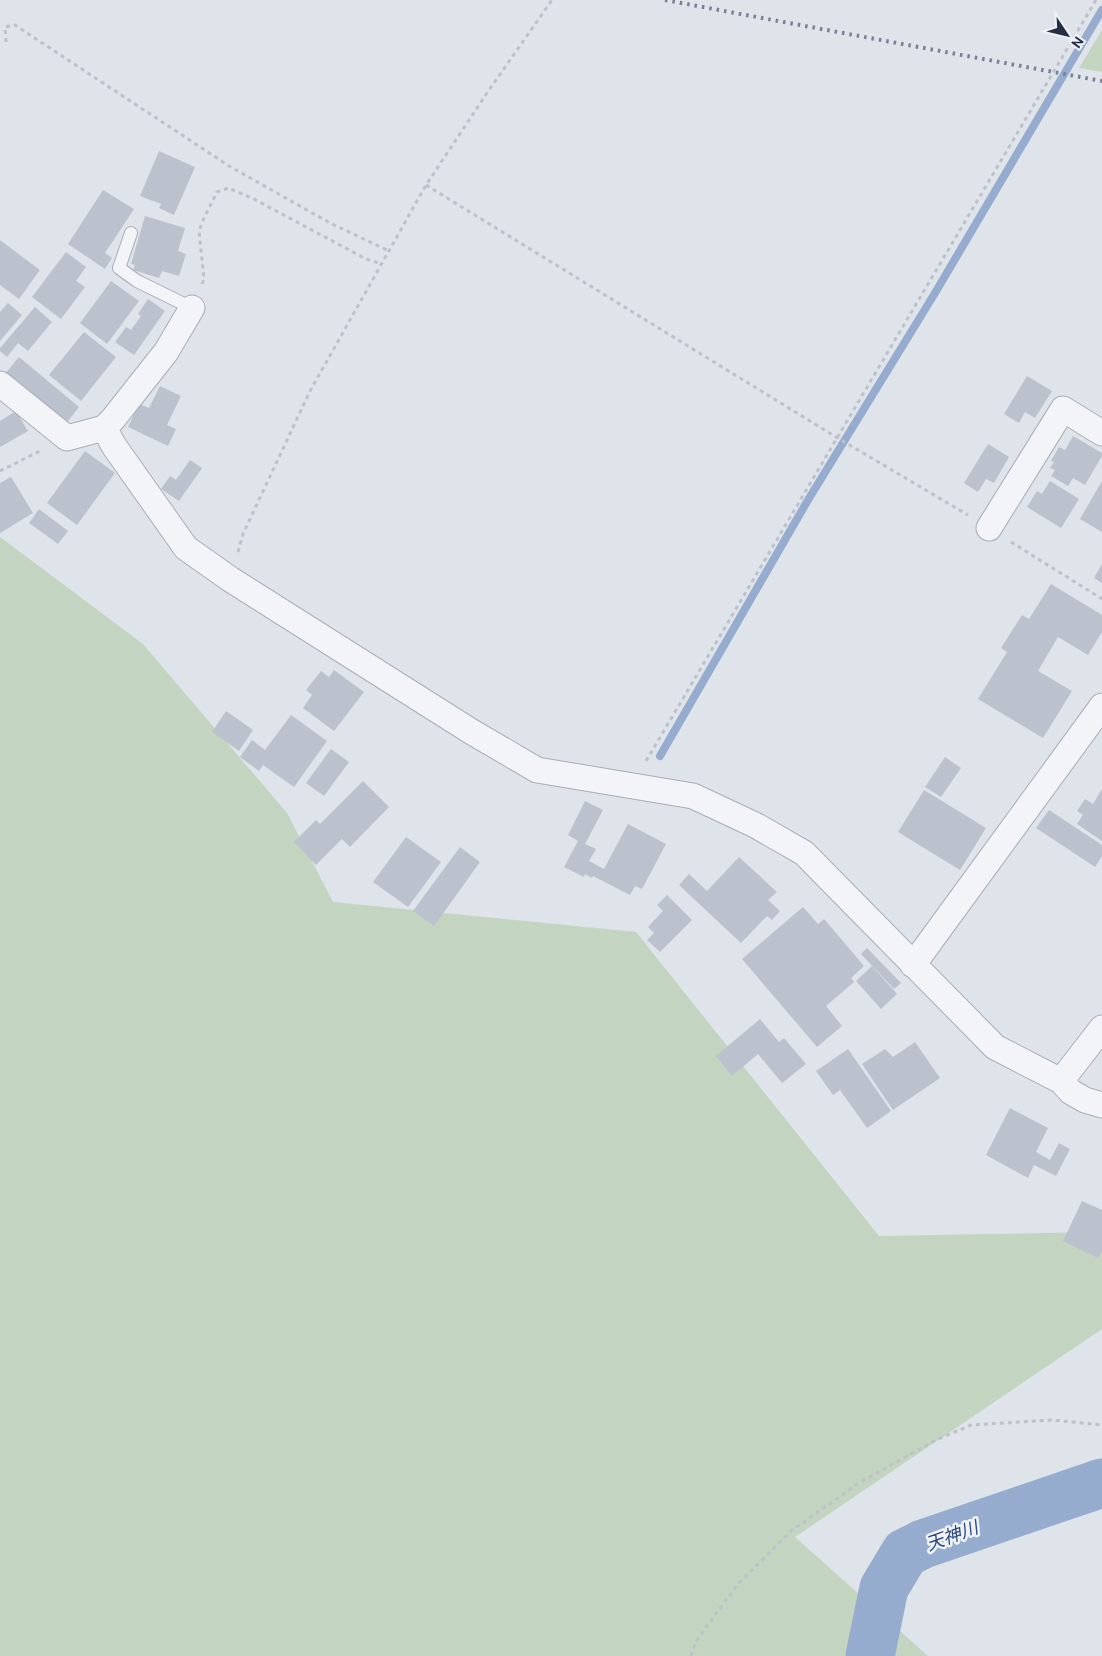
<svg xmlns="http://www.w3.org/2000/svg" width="1102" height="1656" font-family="Ubuntu,'Noto Sans JP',sans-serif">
<rect width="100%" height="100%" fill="#dfe3ea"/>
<path fill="#c3d5c0" d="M 1102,30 L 1102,72 L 1079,68 Z
M 0,537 L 143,644 L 287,813 L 333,902 L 636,932 L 879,1236 L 1102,1232 L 1102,1329 L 795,1537 L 928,1656 L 0,1656 Z"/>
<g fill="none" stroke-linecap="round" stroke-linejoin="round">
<path stroke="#96acce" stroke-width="8" d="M 660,756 L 808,500 L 935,293 L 1102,10"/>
<path stroke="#96acce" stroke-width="49" d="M 870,1656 L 884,1588 L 905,1553 L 923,1544 L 1102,1483"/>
</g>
<path fill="#bcc1ce" d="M 159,151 L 195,167 L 174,215 L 159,208 L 161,204 L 140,196 Z
M 103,190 L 134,209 L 105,253 L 112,258 L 105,269 L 68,244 Z
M 145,216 L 185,228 L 178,251 L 186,254 L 179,276 L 162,271 L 159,278 L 133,270 L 135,265 L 131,264 Z
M 0,240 L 40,270 L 19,299 L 0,285 Z
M 66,252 L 86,267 L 76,281 L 85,287 L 61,319 L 32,297 Z
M 111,281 L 139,301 L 107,344 L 80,323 Z
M 148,299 L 165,311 L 134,355 L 115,342 L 126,327 L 131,330 L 141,316 L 138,314 Z
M 8,303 L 22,315 L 0,341 L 0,312 Z
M 35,307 L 52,322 L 28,351 L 18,343 L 7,357 L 0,351 L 0,348 Z
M 84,332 L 116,357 L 81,401 L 49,375 Z
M 19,357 L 79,407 L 65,425 L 4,375 Z
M 1027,376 L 1052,391 L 1035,418 L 1025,412 L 1019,423 L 1004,414 Z
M 160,386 L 181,396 L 167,425 L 176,429 L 168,446 L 128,427 L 139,404 L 149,408 Z
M 16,411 L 28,431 L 0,447 L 0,421 Z
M 1073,436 L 1102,453 L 1102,456 L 1085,485 L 1073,478 L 1068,486 L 1051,476 L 1055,470 L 1050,468 L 1054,462 L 1051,461 L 1059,447 L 1065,450 Z
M 988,444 L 1009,457 L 994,483 L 986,479 L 978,492 L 964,483 Z
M 85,451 L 115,473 L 77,525 L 47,503 Z
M 190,460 L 202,468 L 179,501 L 161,489 L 170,476 L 176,480 Z
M 11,477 L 33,513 L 0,533 L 0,483 Z
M 1050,481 L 1079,499 L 1061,528 L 1027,507 L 1037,491 L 1042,494 Z
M 1102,481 L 1102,532 L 1080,519 Z
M 39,509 L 68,531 L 58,544 L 29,523 Z
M 1102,564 L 1102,583 L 1094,578 Z
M 1051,584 L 1102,615 L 1102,632 L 1088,655 L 1058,637 L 1038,671 L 1072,691 L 1043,738 L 978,699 L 1007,652 L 1001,648 L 1022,615 L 1029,619 Z
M 334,670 L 364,692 L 334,731 L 303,708 L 312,695 L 306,690 L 321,671 L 329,677 Z
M 226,711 L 253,730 L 239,751 L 212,732 Z
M 291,715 L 327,741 L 294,787 L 263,765 L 259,771 L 240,757 L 252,740 L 265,750 Z
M 331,749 L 349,762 L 324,796 L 306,783 Z
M 945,757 L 961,768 L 941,797 L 925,787 Z
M 363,781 L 389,807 L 350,847 L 342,839 L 316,865 L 294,842 L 316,820 L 320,824 Z
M 1102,789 L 1102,841 L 1077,824 L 1083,815 L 1077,811 L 1085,799 L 1093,804 Z
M 924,790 L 986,828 L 960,870 L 898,832 Z
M 585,801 L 603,810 L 585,844 L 596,849 L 589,861 L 604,869 L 628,824 L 666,844 L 642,889 L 635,886 L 630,895 L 593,876 L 592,878 L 585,874 L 584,877 L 564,867 L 578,841 L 568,835 Z
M 1049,810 L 1102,845 L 1102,856 L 1095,867 L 1036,828 Z
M 406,837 L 441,862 L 408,907 L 373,882 Z
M 460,847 L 480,862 L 434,926 L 413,911 Z
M 739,857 L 777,892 L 768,900 L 780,911 L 772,920 L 767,916 L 741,943 L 679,885 L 689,874 L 707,891 Z
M 667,895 L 692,920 L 660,952 L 647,940 L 654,933 L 648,927 L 663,911 L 657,905 Z
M 803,907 L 818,924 L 824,919 L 864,966 L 851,978 L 854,982 L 826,1006 L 842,1026 L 817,1047 L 742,959 Z
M 867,948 L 901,983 L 894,989 L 861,954 Z
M 872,966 L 897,994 L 881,1009 L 856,981 Z
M 760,1019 L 779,1042 L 784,1038 L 806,1064 L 782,1083 L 758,1054 L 732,1076 L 716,1056 Z
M 915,1042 L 940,1078 L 893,1110 L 862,1064 L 885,1049 L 893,1057 Z
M 848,1049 L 891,1111 L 867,1128 L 840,1090 L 833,1095 L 816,1071 Z
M 1010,1108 L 1048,1128 L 1036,1152 L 1050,1160 L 1059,1143 L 1070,1149 L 1056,1176 L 1034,1165 L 1028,1178 L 986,1155 Z
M 1082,1201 L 1102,1210 L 1102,1251 L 1098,1258 L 1063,1241 Z"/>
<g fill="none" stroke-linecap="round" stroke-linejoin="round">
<g stroke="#a8adb8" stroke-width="14">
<path id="service" d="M 131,233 L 119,268 L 137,281 L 192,308"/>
</g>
<g stroke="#a8adb8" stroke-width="27">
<path id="minor" d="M 0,384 L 67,438 L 104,428 L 114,446 L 186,548 L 230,579 L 472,732 L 537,770 L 693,796 L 755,825 L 804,853 L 995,1047 L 1061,1081 L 1071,1092 L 1085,1100 L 1102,1105
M 104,428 L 113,419 L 166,352 L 192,308
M 989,528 L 1063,409 L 1102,433
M 913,965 L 1102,706
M 1061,1081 L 1102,1028"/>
</g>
<path stroke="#bec1c9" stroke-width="3" stroke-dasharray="4 4" stroke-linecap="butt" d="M 6,42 L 5,27 L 15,25 L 229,166 L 330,223 L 389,251
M 426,185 L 836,437 L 968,515
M 202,284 L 204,279 L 199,231 L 204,218 L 217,192 L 228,188 L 252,198 L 366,259 L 382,264
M 0,471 L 42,450
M 1011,542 L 1102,599
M 238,552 L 243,534 L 310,391 L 426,185 L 489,90 L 552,0
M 646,761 L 1096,0
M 691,1656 L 696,1641 L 738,1584 L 791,1531 L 859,1483 L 934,1441 L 971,1425 L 1052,1420 L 1102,1425"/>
<use href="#service" stroke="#f3f4f8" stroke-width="12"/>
<use href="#minor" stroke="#f3f4f8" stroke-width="25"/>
<path stroke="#778096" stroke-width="4" stroke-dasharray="2.5 5" stroke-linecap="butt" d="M 665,0 L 1102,81"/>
</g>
<g text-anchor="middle" stroke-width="5" stroke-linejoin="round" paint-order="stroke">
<g font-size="18" font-style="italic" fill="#2c487c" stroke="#eff2f7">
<text transform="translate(952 1536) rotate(-20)" y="6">天神川</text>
</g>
</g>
<g transform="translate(1067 35) rotate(125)" stroke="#eff2f7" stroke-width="4" paint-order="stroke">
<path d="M0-4L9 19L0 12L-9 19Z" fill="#262e43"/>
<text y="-8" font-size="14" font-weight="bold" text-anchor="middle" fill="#262e43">N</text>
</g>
</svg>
